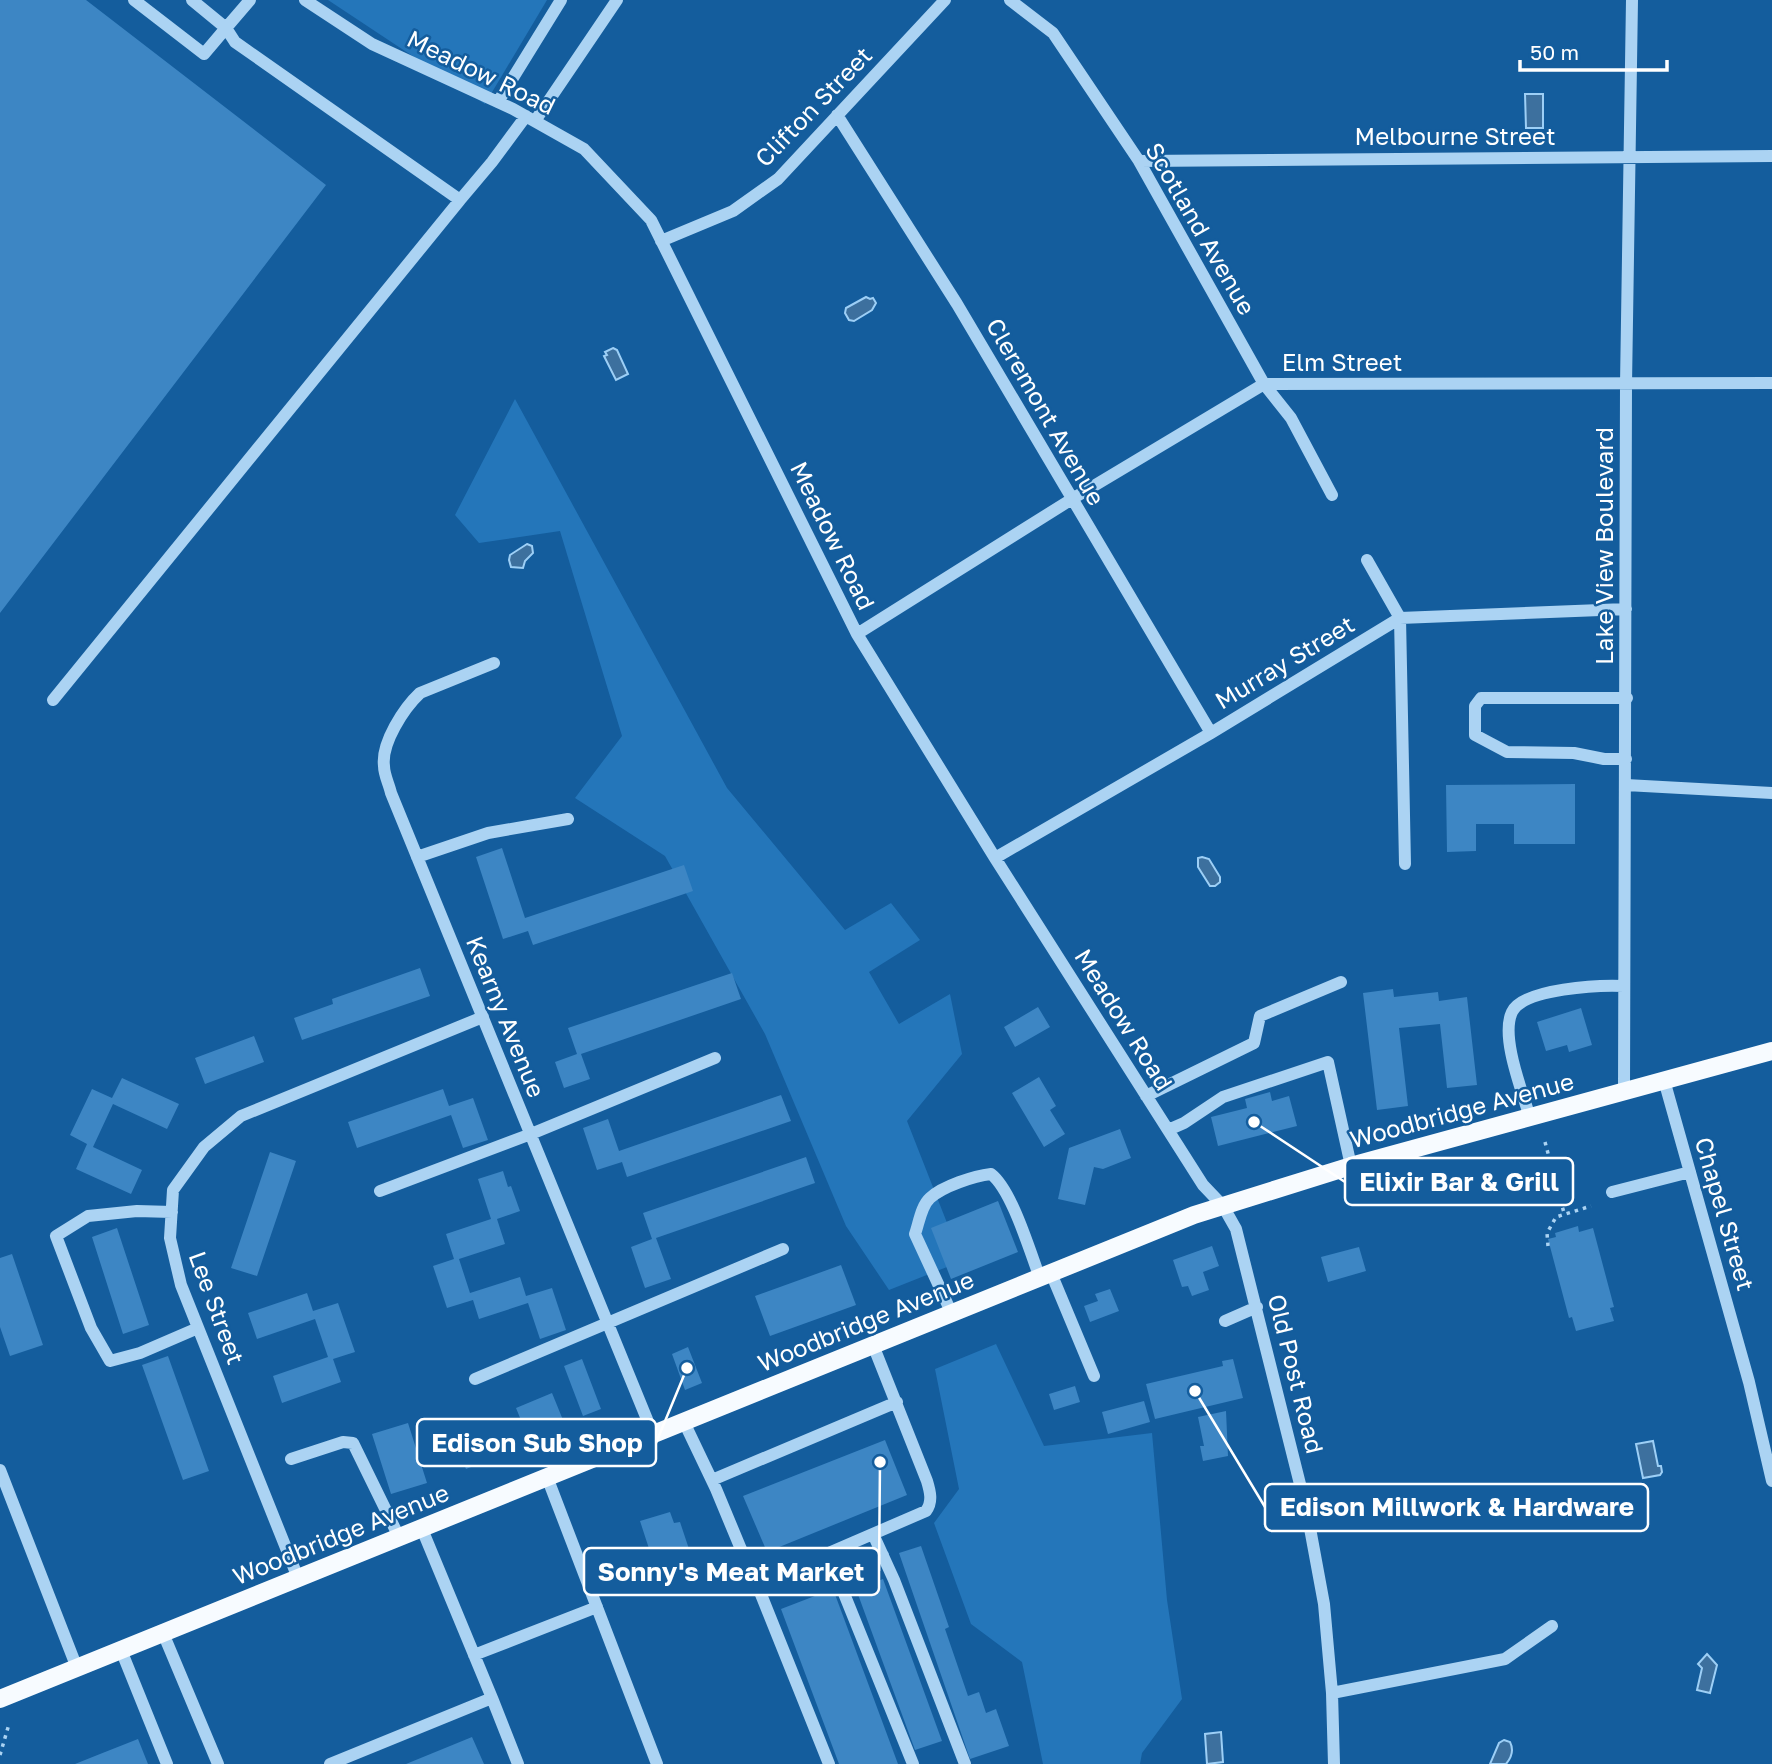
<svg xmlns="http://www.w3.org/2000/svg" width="1772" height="1764" font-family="'Golos Text',sans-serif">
<rect width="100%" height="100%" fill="#145d9d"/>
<path fill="#2476ba" d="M 328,0 L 547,0 L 485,104 Z
M 515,399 L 727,788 L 845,930 L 891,903 L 920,940 L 869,972 L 899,1024 L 950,994 L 962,1054 L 907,1121 L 962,1261 L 889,1290 L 846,1226 L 765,1034 L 665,856 L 575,798 L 622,736 L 560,531 L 479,543 L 455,515 Z
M 996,1344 L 1044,1446 L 1152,1433 L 1167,1600 L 1182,1699 L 1142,1753 L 1140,1764 L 1043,1764 L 1022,1662 L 971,1624 L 934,1523 L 959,1489 L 935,1369 Z"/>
<path fill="#3d709e" stroke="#9dcff6" stroke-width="2" d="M 1525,94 L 1543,94 L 1543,128 L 1526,128 Z
M 866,297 L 870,299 L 873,298 L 876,303 L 872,310 L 854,321 L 849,320 L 845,313 L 846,308 Z
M 613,348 L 617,350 L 628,374 L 616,380 L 604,356 L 607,355 L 605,352 Z
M 527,544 L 532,546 L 533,553 L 525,561 L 523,568 L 511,567 L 509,560 L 510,555 Z
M 1202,857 L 1209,859 L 1220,877 L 1220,882 L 1215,886 L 1210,886 L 1198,867 L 1198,858 Z
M 1653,1441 L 1658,1466 L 1661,1466 L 1662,1472 L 1660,1475 L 1643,1478 L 1636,1444 Z
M 1707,1654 L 1717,1665 L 1710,1693 L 1697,1690 L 1702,1668 L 1698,1664 Z
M 1221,1732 L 1223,1762 L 1207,1764 L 1205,1734 Z
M 1504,1740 L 1510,1742 C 1514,1750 1512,1757 1506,1764 L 1490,1764 L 1499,1743 Z"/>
<path fill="#3d86c4" d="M 0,0 L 86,0 L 326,185 L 0,613 Z
M 1575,784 L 1575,844 L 1514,844 L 1514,824 L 1476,824 L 1476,851 L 1447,852 L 1446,785 Z
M 502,848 L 525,918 L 684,865 L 693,891 L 533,945 L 528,931 L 503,939 L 476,857 Z
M 420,968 L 430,996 L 302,1040 L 294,1018 L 333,1004 L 332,999 Z
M 732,973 L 741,999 L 581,1054 L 590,1079 L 564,1088 L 555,1062 L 577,1054 L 568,1028 Z
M 1393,989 L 1394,997 L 1438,992 L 1439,1001 L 1467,997 L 1477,1085 L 1447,1088 L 1440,1024 L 1399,1028 L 1408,1106 L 1377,1110 L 1363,993 Z
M 1038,1007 L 1050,1027 L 1015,1047 L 1004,1027 Z
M 1581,1008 L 1592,1045 L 1569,1052 L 1567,1045 L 1546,1051 L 1537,1022 Z
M 254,1036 L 264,1062 L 205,1084 L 195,1058 Z
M 1039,1077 L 1056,1106 L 1050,1110 L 1065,1134 L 1044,1147 L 1012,1093 Z
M 122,1078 L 179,1104 L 167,1129 L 113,1104 L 93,1147 L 142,1170 L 131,1194 L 76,1169 L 87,1144 L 70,1135 L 92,1089 L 112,1098 Z
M 443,1089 L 449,1106 L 473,1098 L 488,1140 L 463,1148 L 451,1115 L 357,1148 L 348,1122 Z
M 1270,1092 L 1272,1101 L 1289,1096 L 1297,1126 L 1218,1146 L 1211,1117 L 1247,1108 L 1245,1099 Z
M 781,1095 L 791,1121 L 627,1177 L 622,1162 L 597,1170 L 583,1128 L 608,1119 L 619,1151 Z
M 1120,1129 L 1131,1158 L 1103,1169 L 1094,1167 L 1085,1205 L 1058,1199 L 1069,1148 Z
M 270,1152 L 296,1161 L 257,1276 L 231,1268 Z
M 806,1157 L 815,1183 L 656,1238 L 671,1279 L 645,1288 L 631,1247 L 652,1239 L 643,1213 Z
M 503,1171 L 508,1187 L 511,1186 L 520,1211 L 497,1219 L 505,1244 L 459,1259 L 470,1293 L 520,1277 L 526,1296 L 552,1288 L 566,1330 L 540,1339 L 528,1303 L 479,1319 L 473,1300 L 447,1308 L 433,1266 L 454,1259 L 446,1234 L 491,1219 L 478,1179 Z
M 998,1201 L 1018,1252 L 951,1279 L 931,1228 Z
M 1578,1226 L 1579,1232 L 1593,1228 L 1614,1307 L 1610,1308 L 1614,1321 L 1576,1331 L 1572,1317 L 1569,1318 L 1548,1239 L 1556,1237 L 1555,1233 Z
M 117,1228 L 149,1325 L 123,1334 L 92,1237 Z
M 1212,1246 L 1219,1266 L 1203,1272 L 1209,1290 L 1192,1296 L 1188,1286 L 1182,1287 L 1173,1260 Z
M 1359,1247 L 1366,1271 L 1328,1282 L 1321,1257 Z
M 12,1254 L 43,1345 L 10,1356 L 0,1327 L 0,1258 Z
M 841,1265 L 856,1305 L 770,1336 L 755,1296 Z
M 1110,1289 L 1119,1311 L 1090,1322 L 1084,1306 L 1098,1301 L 1095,1294 Z
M 307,1293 L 313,1311 L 338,1303 L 355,1352 L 333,1359 L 341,1382 L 282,1403 L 273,1376 L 328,1357 L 315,1319 L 257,1339 L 248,1313 Z
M 688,1347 L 702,1383 L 685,1390 L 672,1354 Z
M 168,1356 L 209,1471 L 183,1480 L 142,1365 Z
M 582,1359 L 601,1409 L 583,1416 L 564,1366 Z
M 1233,1359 L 1243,1398 L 1155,1419 L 1146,1384 L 1223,1366 L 1222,1361 Z
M 1075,1386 L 1080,1402 L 1054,1410 L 1049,1394 Z
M 552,1393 L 563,1420 L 527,1435 L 516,1408 Z
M 1144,1401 L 1150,1422 L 1108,1434 L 1102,1412 Z
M 1226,1411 L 1228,1456 L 1203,1461 L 1200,1446 L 1204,1446 L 1198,1417 Z
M 408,1423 L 427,1483 L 391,1494 L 372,1434 Z
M 476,1423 L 491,1459 L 466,1469 L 452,1433 Z
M 885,1440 L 907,1495 L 767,1552 L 743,1496 Z
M 670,1512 L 674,1523 L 680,1522 L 691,1555 L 655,1567 L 640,1521 Z
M 921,1546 L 949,1627 L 945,1629 L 968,1696 L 979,1692 L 986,1713 L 996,1709 L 1009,1746 L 970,1759 L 899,1553 Z
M 883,1579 L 942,1741 L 915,1750 L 856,1589 Z
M 833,1589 L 898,1764 L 839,1764 L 781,1609 Z
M 472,1737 L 484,1764 L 406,1764 Z
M 138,1739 L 148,1764 L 75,1764 L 100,1754 Z"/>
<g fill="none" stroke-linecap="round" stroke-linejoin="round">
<path stroke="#abd3f3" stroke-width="3.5" stroke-dasharray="3.5 5" stroke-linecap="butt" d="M 1545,1142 L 1564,1213
M 1548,1246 L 1547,1233 L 1556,1217 L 1591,1206
M 0,1755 L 9,1724"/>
<path stroke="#abd3f3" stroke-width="12" d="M 134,0 L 204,54 L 226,28 L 192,0
M 250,0 L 226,28 L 235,42 L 460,200 L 492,162 L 526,116
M 305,0 L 372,44 L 513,109 L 584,149 L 651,220 L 857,634 L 995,858 L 1203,1185 L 1223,1206 L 1236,1229 L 1307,1512 L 1324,1604 L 1332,1693 L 1334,1764
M 1010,0 L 1053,33 L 1139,161 L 1264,384 L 1291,418 L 1332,495
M 498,102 L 561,0
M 837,115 L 957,304 L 1211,733
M 535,121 L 617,0
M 1139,161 L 1772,156
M 661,241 L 733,211 L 778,179 L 945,0
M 1367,560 L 1400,618 L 1405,864
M 857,634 L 1072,499 L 1264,384 L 1772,383
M 494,663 L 420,693 C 404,708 381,743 384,766 C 384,775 389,784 391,793 L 653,1434
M 53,700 L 460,200
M 1626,759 L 1604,759 L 1574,753 L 1507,752 L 1475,735 L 1475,706 L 1481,698 L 1627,698
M 1626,785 L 1772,793
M 417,857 L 488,833 L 568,819
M 995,858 L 1211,733 L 1400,618 L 1626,609
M 1664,1080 L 1749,1382 L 1772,1481
M 1624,1091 L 1626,385 L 1632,0
M 1146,1096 L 1254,1043 L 1260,1016 L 1341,982
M 1530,1118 C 1523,1093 1500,1037 1512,1012 C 1524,988 1600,985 1624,986
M 1168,1130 L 1184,1123 L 1223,1097 L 1328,1062 L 1351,1166
M 380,1191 L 531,1134 L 715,1058
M 1612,1192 L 1690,1172
M 172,1212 L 137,1211 L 88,1216 L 56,1236 L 91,1328 L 110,1361 L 140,1353 L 198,1328
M 1051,1273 L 1094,1376
M 952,1314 L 915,1234 C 919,1223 921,1206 930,1198 C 943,1186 974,1176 991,1174 C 1012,1190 1030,1252 1040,1278
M 1225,1321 L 1257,1307
M 475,1379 L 783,1249
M 684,1422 L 716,1489 L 748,1566 C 757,1578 773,1575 787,1571 L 926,1511 C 933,1502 930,1491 927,1481 L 873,1345
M 291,1459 L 343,1442 L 353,1443 L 399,1537
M 0,1470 L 77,1668
M 547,1477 L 657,1764
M 712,1480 L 897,1402
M 873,1534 L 894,1580 L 965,1764
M 883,1555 L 846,1567 L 842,1577 L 843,1591 L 913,1764
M 752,1572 L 829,1764
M 298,1578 L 181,1285 L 170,1238 L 173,1190 L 204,1147 L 241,1116 L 483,1017
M 163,1633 L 218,1764
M 121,1650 L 167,1764
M 474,1655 L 597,1607
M 1332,1693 L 1505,1659 L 1552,1626
M 492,1698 L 518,1764
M 330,1764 L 492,1698 L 422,1529"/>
<path stroke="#f7fbff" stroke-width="18" d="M 0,1699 L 1194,1215 L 1351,1166 L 1772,1051"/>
</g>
<g text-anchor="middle" stroke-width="5" stroke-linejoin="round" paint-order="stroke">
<g font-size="24" fill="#fff" stroke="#145d9d">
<text transform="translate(481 73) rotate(26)" y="8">Meadow Road</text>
<text transform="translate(814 107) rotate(-46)" y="8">Clifton Street</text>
<text x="1455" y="145">Melbourne Street</text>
<text transform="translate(1200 229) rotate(60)" y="8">Scotland Avenue</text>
<text x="1342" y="371">Elm Street</text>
<text transform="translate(1045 412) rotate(60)" y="8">Cleremont Avenue</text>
<text transform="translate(832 536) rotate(64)" y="8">Meadow Road</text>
<text transform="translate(1605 546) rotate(-90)" y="8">Lake View Boulevard</text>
<text transform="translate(1285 663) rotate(-31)" y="8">Murray Street</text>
<text transform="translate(505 1017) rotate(68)" y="8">Kearny Avenue</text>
<text transform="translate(1123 1020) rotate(58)" y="8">Meadow Road</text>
<text transform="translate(1462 1111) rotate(-15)" y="8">Woodbridge Avenue</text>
<text transform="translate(1724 1214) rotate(74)" y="8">Chapel Street</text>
<text transform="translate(216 1308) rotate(70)" y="8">Lee Street</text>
<text transform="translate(866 1322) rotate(-22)" y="8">Woodbridge Avenue</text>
<text transform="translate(1295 1374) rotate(76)" y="8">Old Post Road</text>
<text transform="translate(341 1535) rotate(-22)" y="8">Woodbridge Avenue</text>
</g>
</g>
<path fill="none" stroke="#fff" stroke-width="2.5" d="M1254 1122L1345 1182M687 1368L656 1443M1195 1391L1265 1507M880 1462L879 1571"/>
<g fill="#fff" stroke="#145d9d" stroke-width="2.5">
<circle cx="1254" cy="1122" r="7"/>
<circle cx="687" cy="1368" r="7"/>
<circle cx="1195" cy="1391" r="7"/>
<circle cx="880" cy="1462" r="7"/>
</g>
<g fill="#145d9d" stroke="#fff" stroke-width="2.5">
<rect x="1345" y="1158" width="228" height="47" rx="7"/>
<rect x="417" y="1419" width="239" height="47" rx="7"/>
<rect x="1265" y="1484" width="383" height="47" rx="7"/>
<rect x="584" y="1548" width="295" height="47" rx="7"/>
</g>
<g font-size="26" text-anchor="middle" font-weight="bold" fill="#fff">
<text x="1459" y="1191">Elixir Bar &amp; Grill</text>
<text x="537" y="1452">Edison Sub Shop</text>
<text x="1457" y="1516">Edison Millwork &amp; Hardware</text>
<text x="731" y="1581">Sonny's Meat Market</text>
</g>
<path d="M1520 60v10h147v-10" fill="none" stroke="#ffffff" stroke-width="3.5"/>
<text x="1530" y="60" font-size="21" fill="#ffffff" stroke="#145d9d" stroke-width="5" paint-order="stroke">50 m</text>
</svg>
